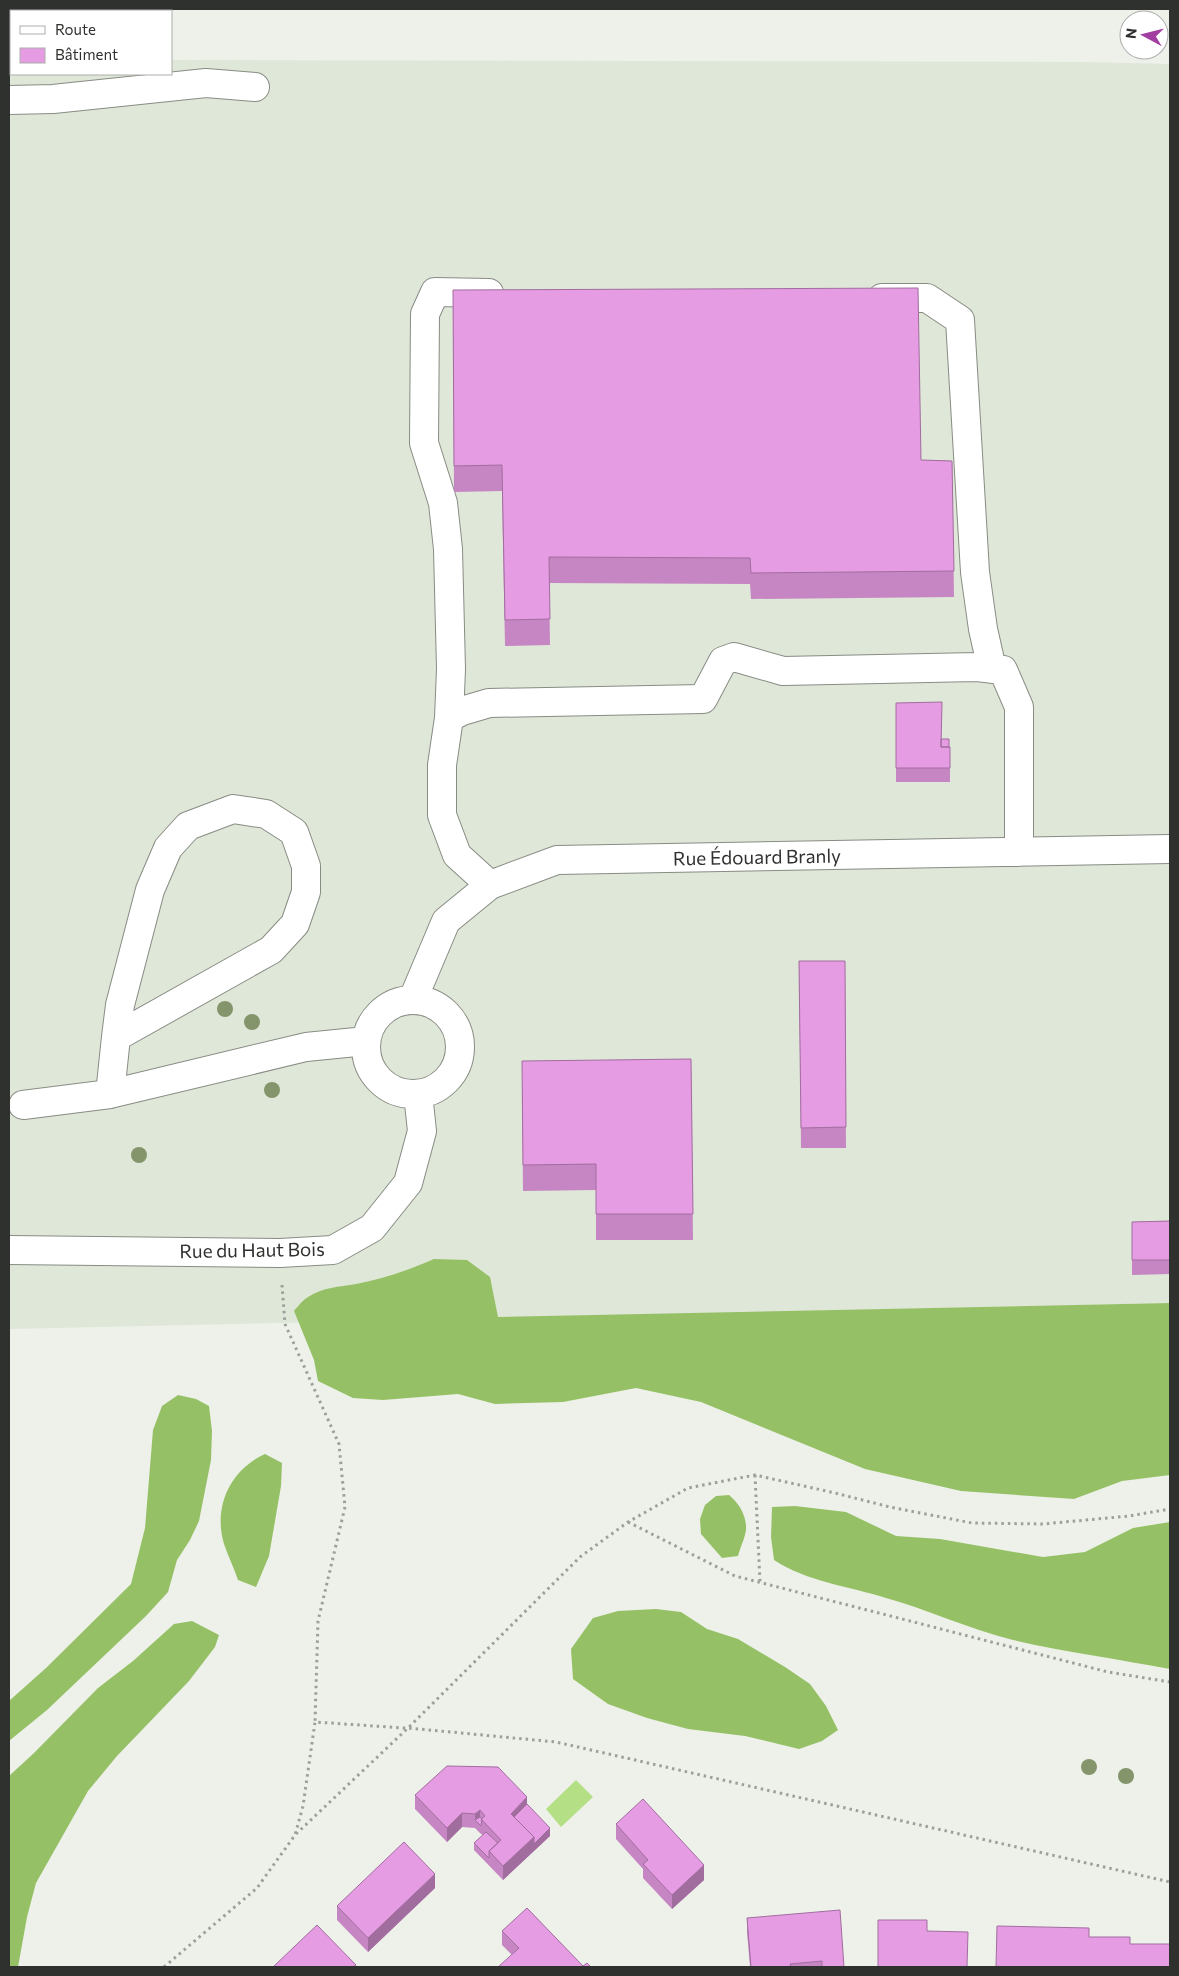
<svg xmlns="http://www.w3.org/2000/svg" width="1179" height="1976" font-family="Commissioner,sans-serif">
<rect width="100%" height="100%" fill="#edf1e9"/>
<path fill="#dfe7d8" d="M 171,60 L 1081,62 L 1170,64 L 1170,1303 L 9,1329 L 9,71 L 11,70 L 11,74 L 171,74 Z"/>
<path fill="#96c066" d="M 434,1259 L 467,1260 L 490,1277 L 498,1317 L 1170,1303 L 1170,1475 L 1122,1481 L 1074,1499 L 961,1491 L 865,1469 L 701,1402 L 636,1388 L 563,1402 L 495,1404 L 458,1394 L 383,1400 L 353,1398 L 318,1381 L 314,1360 L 294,1311 C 298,1306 303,1300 308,1297 C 323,1287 339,1287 356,1284 C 383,1279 409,1270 434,1259 Z
M 178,1395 L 196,1399 L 209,1406 L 212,1431 L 211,1460 L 199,1521 L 190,1540 L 177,1560 L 168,1592 L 146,1616 L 47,1710 L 9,1741 L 9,1701 L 46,1668 L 131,1584 L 145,1528 L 153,1430 L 162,1406 Z
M 265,1454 L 282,1463 L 281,1486 L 269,1556 L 256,1587 L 238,1580 C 234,1568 228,1556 224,1544 C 213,1507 230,1470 265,1454 Z
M 729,1495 C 739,1503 747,1516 746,1530 C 745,1538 740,1548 738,1556 L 722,1558 L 701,1534 L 700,1519 L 705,1505 L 716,1496 Z
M 795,1506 L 846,1512 L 896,1536 L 940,1539 L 1043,1557 L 1085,1552 L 1133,1528 L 1170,1522 L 1170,1669 C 1118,1659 1065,1652 1013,1640 C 969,1629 929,1610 886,1598 C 848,1586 808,1582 774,1560 L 771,1537 L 772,1507 Z
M 656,1609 L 681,1612 L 707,1629 L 738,1639 L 785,1667 L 810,1684 L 826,1706 L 838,1730 L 822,1741 L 799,1749 L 745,1736 L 688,1729 L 647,1718 L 608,1704 L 573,1679 L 571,1649 L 593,1618 L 618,1611 Z
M 192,1621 L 219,1635 L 215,1647 L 189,1681 L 117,1756 L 88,1791 L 36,1883 L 27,1917 L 18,1967 L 9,1967 L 9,1776 L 34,1753 L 98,1688 L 133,1661 L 174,1624 Z"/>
<path fill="#b4df84" d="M 576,1780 L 593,1797 L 561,1827 L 546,1809 Z"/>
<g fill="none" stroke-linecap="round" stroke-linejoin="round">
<g stroke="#888c84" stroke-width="30">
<path id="minor" d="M 9,100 L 53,99 L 206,83 L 255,87
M 489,293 L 435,292 L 425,314 L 424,443 L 443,503 L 448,549 L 451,669 L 449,718 L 442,765 L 442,815 L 457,855 L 490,885
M 882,298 L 927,298 L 960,320 L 975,572 L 983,629 L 992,669
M 449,718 L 462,711 L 489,703 L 703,699 L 723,661 L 734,657 L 783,671 L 977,667 L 1003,670 L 1019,707 L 1019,852
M 413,999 L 446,921 L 490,885 L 557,860 L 1170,849
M366 1047a47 47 0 1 1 94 0a47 47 0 1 1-94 0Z
M 110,1094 L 116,1037 L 120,1005 L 150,890 L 168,848 L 188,826 L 233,809 L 266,814 L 294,832 L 306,866 L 306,892 L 295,924 L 271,950 L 116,1037
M 23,1105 L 110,1094 L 306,1047 L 366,1041
M 9,1250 L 280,1253 L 333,1250 L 372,1228 L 408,1183 L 422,1131 L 418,1094"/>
</g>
<path stroke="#9da09a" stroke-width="3" stroke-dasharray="2.5 4" stroke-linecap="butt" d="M 282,1285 L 285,1324 L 339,1444 L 345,1507 L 318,1621 L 315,1722
M 755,1475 L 760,1582
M 628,1522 L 735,1576 L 1108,1672 L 1170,1682
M 296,1834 L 408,1728 L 580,1557 L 628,1522 L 688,1488 L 755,1475 L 835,1493 L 890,1507 L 972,1523 L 1043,1524 L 1129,1516 L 1170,1509
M 164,1967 L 257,1888 L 295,1835 L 303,1806 L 315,1722 L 419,1729 L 556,1742 L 1170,1882"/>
<use href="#minor" stroke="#fff" stroke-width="28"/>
</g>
<g fill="#84956c">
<circle cx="225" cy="1009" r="8"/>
<circle cx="252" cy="1022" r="8"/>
<circle cx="272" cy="1090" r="8"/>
<circle cx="139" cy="1155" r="8"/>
<circle cx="1089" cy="1767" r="8"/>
<circle cx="1126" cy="1776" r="8"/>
</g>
<path fill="#c686c3" d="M 453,290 L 921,460 L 952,461 L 954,597 L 751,599 L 750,584 L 549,583 L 550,645 L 505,646 L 502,491 L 454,492 Z
M 896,703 L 941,739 L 950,747 L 950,782 L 896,782 Z
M 799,961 L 845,961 L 846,1148 L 801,1148 Z
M 691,1059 L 693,1240 L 596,1240 L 596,1190 L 523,1191 L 522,1087 Z
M 1170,1221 L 1170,1274 L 1132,1275 L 1132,1222 Z
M 415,1795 L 527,1804 L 550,1836 L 503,1880 L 474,1850 L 474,1843 L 483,1835 L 481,1834 L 475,1828 L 462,1827 L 447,1842 L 415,1809 Z
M 616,1824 L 704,1880 L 672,1909 L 643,1878 L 643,1869 L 616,1839 Z
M 435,1888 L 368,1952 L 337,1920 L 337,1906 Z
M 747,1918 L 844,1967 L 750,1967 L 747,1932 Z
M 502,1931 L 583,1966 L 512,1955 L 502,1945 Z"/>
<path fill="#a16d9f" d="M 527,1797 L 527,1811 L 514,1824 L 511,1814 Z
M 480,1810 L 480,1824 L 475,1820 L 475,1828 L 475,1814 Z
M 462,1813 L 462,1827 L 447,1842 L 447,1828 Z
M 550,1828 L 550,1836 L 503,1880 L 503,1866 L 534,1837 Z
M 704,1865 L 704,1880 L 672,1909 L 672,1895 Z
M 435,1874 L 435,1888 L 368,1952 L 368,1938 Z"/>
<path fill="#e69ce3" stroke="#a16d9f" d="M 918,288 L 921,460 L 952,461 L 954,571 L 751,573 L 750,558 L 549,557 L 550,619 L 505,620 L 502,465 L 454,466 L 453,290 Z
M 942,702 L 941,747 L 950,747 L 950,768 L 896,768 L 896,703 Z
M 941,739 L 949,739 L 949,747 L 941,747 Z
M 799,961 L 845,961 L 846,1127 L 801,1128 Z
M 691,1059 L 693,1214 L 596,1214 L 596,1164 L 523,1165 L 522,1061 Z
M 1170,1221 L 1170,1260 L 1132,1260 L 1132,1222 Z
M 447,1766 L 498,1767 L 527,1797 L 511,1814 L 534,1837 L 503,1866 L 489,1851 L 501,1840 L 481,1819 L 485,1816 L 480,1810 L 475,1814 L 462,1813 L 447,1828 L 415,1795 Z
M 643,1799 L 704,1865 L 672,1895 L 643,1864 L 648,1860 L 616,1824 Z
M 527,1804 L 550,1828 L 534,1844 L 534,1837 L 514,1817 Z
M 480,1817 L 482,1819 L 481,1826 L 475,1820 Z
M 486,1832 L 498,1843 L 489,1851 L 489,1858 L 474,1843 Z
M 404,1842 L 435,1874 L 368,1938 L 337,1906 Z
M 527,1908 L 583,1966 L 587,1963 L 591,1967 L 498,1967 L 519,1948 L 502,1931 Z
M 840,1910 L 844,1967 L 822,1967 L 822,1961 L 790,1964 L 791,1967 L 751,1967 L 747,1918 Z
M 878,1920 L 927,1920 L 927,1931 L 968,1932 L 967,1967 L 878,1967 Z
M 317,1925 L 356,1965 L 353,1967 L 273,1967 Z
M 997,1926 L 1089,1928 L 1089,1937 L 1130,1937 L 1130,1944 L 1170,1944 L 1170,1967 L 996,1967 Z"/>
<g text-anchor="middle" stroke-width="4.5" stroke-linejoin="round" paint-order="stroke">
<g font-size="19" fill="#2f312e" stroke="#fff">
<text transform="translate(757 857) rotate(-1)" y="7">Rue Édouard Branly</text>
<text transform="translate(252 1250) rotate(-1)" y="7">Rue du Haut Bois</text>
</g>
</g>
<rect width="1179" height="1976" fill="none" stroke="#2f312e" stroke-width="20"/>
<rect x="10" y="10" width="162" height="65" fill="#ffffff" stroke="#acadab"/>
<rect x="20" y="26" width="25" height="8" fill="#ffffff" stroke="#acadab"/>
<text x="55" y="35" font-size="15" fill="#2f312e">Route</text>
<rect x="20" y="48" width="25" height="15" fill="#e69ce3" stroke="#acadab"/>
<text x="55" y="60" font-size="15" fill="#2f312e">Bâtiment</text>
<g transform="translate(1144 35) rotate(277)"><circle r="24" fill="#ffffff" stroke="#acadab"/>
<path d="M0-4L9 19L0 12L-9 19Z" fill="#a23da2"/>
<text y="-8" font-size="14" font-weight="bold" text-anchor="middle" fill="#2f312e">N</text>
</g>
</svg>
